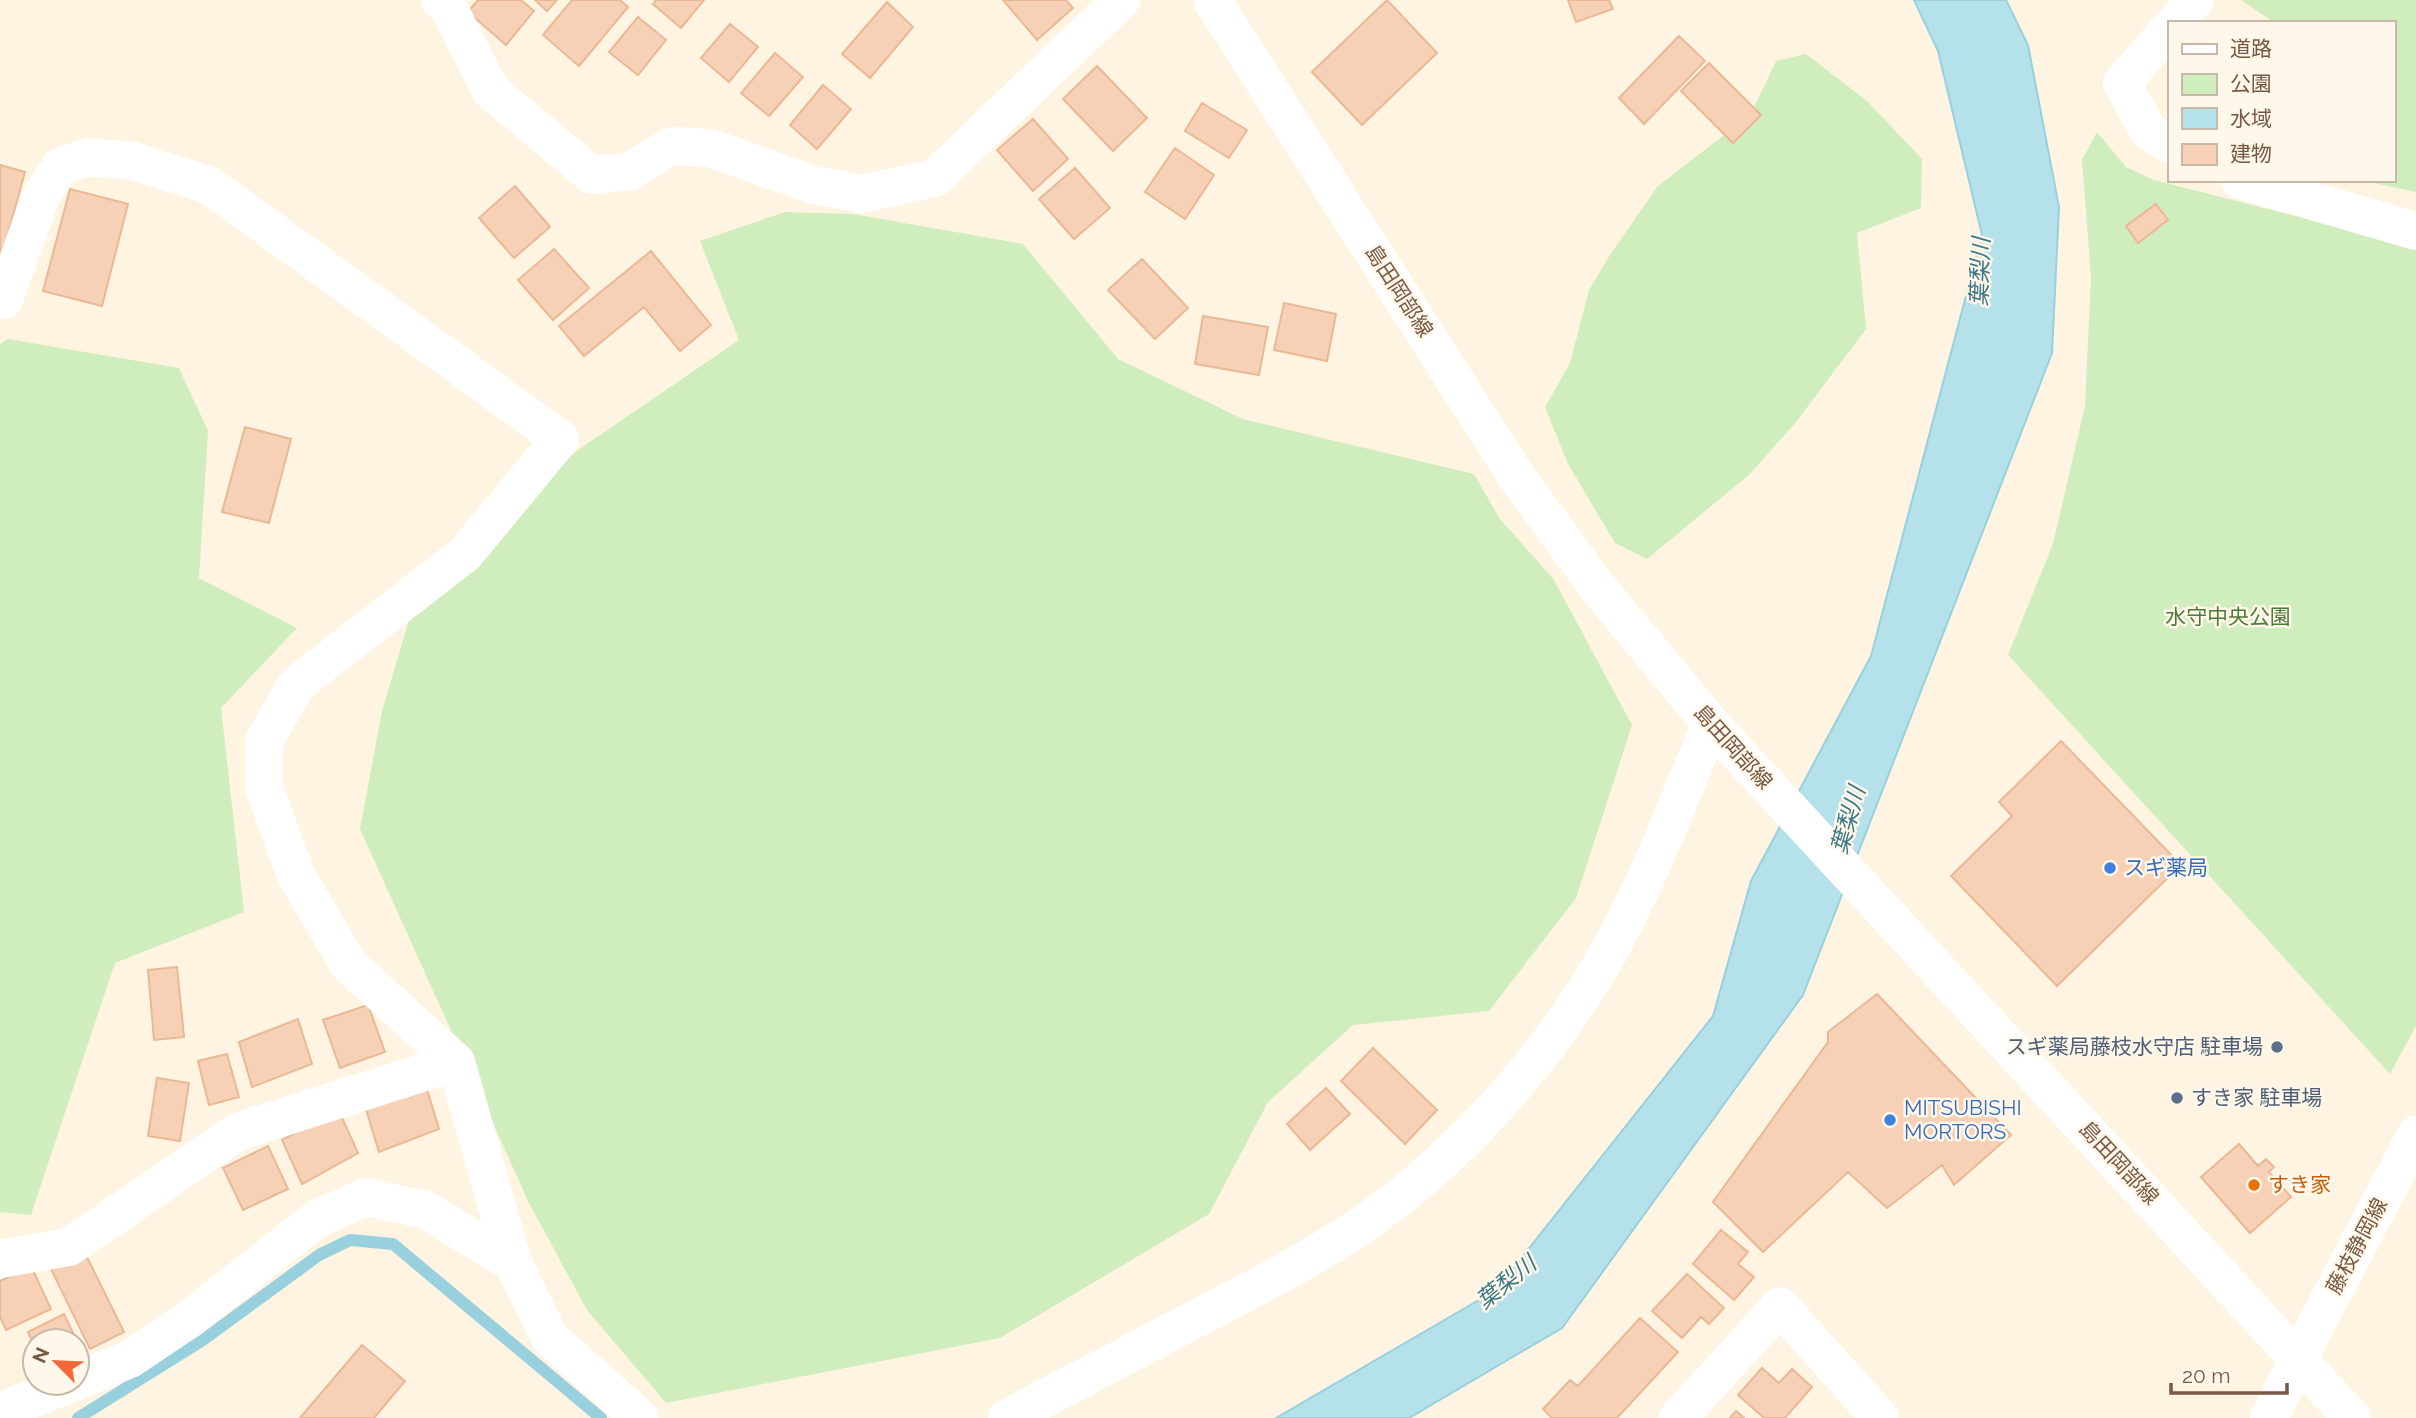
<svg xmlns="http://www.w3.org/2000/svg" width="2416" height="1418" font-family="Raleway,'Noto Sans JP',sans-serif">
<rect width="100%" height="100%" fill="#fef4e1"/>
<path fill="#d0edbe" d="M 2241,0 L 2416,0 L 2416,192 L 2360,180 L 2393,180 L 2393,23 L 2275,23 Z
M 1806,54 L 1867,101 L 1922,159 L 1921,208 L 1857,233 L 1866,329 L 1796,422 L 1750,474 L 1647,559 L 1615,543 L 1568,464 L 1545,407 L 1570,363 L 1589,290 L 1610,255 L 1657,187 L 1751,114 L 1776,61 Z
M 2097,132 L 2126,167 L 2154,180 L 2402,243 L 2416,250 L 2416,1026 L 2390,1074 L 2008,655 L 2053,544 L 2085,406 L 2091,277 L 2082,160 Z
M 785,212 L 853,214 L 1023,244 L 1118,359 L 1243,419 L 1474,474 L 1500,519 L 1554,580 L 1632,725 L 1576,898 L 1489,1011 L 1353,1025 L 1268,1102 L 1209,1214 L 1000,1338 L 666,1403 L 587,1310 L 529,1203 L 360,829 L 382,711 L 423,573 L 581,448 L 739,340 L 700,241 Z
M 8,339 L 179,368 L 208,431 L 199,578 L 297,628 L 221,708 L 244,912 L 115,963 L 31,1215 L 0,1212 L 0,344 Z"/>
<path fill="#b4e1ea" stroke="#99d0dd" stroke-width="2" d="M 1914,0 L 2006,0 L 2028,45 L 2059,207 L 2052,353 L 1803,995 L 1562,1328 L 1409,1418 L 1276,1418 L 1496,1290 L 1713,1016 L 1751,881 L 1871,656 L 1982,235 L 1938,51 Z"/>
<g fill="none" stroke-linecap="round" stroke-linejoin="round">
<path stroke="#99d0dd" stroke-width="12" d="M 78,1418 L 203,1340 L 319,1255 L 350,1240 L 393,1244 L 601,1418"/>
</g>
<path fill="#f6d1b6" stroke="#ebb895" stroke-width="2" d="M 478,0 L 521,0 L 534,11 L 506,45 L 468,12 Z
M 535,0 L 557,0 L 547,11 Z
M 572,0 L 620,0 L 628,7 L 579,66 L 543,35 Z
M 656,0 L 704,0 L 681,28 L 653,4 Z
M 1003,0 L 1066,0 L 1073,8 L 1037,40 Z
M 1387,0 L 1437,53 L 1362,125 L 1312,72 Z
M 1568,0 L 1609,0 L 1613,9 L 1576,22 Z
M 887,2 L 913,27 L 870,78 L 842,54 Z
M 638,17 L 666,40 L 638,75 L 609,52 Z
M 730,24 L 758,47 L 729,82 L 701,58 Z
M 1679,36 L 1705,61 L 1644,124 L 1619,98 Z
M 775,53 L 803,77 L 769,116 L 741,93 Z
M 1709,63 L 1761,115 L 1733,143 L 1681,91 Z
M 1097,66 L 1147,118 L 1113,151 L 1063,99 Z
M 823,85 L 851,109 L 817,149 L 790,125 Z
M 1202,103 L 1247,130 L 1229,158 L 1185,131 Z
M 1033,119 L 1068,159 L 1033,191 L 997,150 Z
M 1175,148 L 1214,175 L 1185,219 L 1145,192 Z
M 0,165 L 25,172 L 2,255 L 0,254 Z
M 1075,168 L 1110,208 L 1074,239 L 1039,199 Z
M 515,186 L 550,227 L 514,258 L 479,218 Z
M 70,189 L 128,204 L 102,306 L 43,291 Z
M 2156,204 L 2168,220 L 2138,243 L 2126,226 Z
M 554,249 L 589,288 L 553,320 L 518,280 Z
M 651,251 L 711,325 L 680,351 L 644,307 L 584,356 L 559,326 Z
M 1142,259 L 1188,308 L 1155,339 L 1108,290 Z
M 1284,303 L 1336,314 L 1327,361 L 1274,350 Z
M 1203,316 L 1268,327 L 1259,375 L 1195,364 Z
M 245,427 L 291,439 L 269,523 L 222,512 Z
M 2061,741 L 2181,865 L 2057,986 L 1951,876 L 2012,816 L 1999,802 Z
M 177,967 L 184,1037 L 154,1040 L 148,970 Z
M 1877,994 L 2011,1135 L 1954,1185 L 1942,1165 L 1887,1208 L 1848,1172 L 1763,1252 L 1713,1202 L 1828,1042 L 1828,1032 Z
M 368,1005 L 385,1052 L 340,1068 L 323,1020 Z
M 298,1019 L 312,1064 L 252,1087 L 239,1042 Z
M 1373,1048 L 1437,1110 L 1405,1144 L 1341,1081 Z
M 227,1054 L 239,1097 L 209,1105 L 198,1061 Z
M 157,1078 L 189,1083 L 180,1141 L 148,1136 Z
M 425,1083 L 439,1129 L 379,1152 L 365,1106 Z
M 1326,1088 L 1350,1114 L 1310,1150 L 1287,1124 Z
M 338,1109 L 358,1153 L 302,1184 L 282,1140 Z
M 2239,1144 L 2258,1166 L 2266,1159 L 2274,1167 L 2269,1172 L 2291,1197 L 2250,1233 L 2201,1177 Z
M 268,1146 L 288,1189 L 243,1210 L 223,1168 Z
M 1721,1230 L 1748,1252 L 1738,1264 L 1754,1277 L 1734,1300 L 1693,1264 Z
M 85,1253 L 124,1332 L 90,1349 L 51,1269 Z
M 31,1266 L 51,1309 L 6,1330 L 0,1317 L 0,1281 Z
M 1687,1274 L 1724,1308 L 1709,1324 L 1701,1317 L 1682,1338 L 1652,1311 Z
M 64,1314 L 77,1341 L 35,1341 L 35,1348 L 28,1332 Z
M 1640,1318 L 1678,1352 L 1617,1418 L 1552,1418 L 1543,1409 L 1570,1380 L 1578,1386 Z
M 77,1342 L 84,1356 L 77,1359 Z
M 362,1345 L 405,1381 L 374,1418 L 300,1418 Z
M 1762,1368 L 1779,1383 L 1792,1369 L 1812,1387 L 1785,1418 L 1764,1418 L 1738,1395 Z
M 1736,1411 L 1744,1418 L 1730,1418 Z"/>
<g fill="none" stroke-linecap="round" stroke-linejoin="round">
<path stroke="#fff" stroke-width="38" d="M 440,0 L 447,5 L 491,91 L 592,175 L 631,171 L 671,146 L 710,148 L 811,184 L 861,194 L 935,178 L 1121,0
M 2175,23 L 2195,0
M 2169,29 L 2122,83 L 2148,130 L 2169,144
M 2240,180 L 2416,231
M 4,300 L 41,196 L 61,166 L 89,157 L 133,161 L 209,185 L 560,439 L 465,554 L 297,684 L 264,741 L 264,788 L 296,875 L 349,965 L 456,1062 L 513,1263
M 0,1259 L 69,1247 L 237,1132 L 456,1062
M 77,1381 L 130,1359 L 188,1320 L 318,1218 L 366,1197 L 426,1210 L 513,1263 L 550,1338 L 640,1418
M 0,1412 L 72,1383
M 1007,1418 C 1076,1382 1144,1346 1213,1310 C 1267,1281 1323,1253 1373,1217 C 1467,1150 1556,1048 1612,946 C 1651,875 1679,799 1711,724
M 1678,1418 L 1780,1306 L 1880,1418"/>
<path stroke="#fff" stroke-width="38" d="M 2269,1418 L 2299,1357"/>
<path stroke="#fff" stroke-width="38" d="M 1212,0 L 1516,476 L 1599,589 L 1711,724 L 2352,1418
M 2299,1357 L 2416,1135"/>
</g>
<g fill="#3f7fe0" stroke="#fff7e9" stroke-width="2.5">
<circle cx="2110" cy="868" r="7"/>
<circle cx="1890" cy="1120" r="7"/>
</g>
<g fill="#5c6f8a" stroke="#fff7e9" stroke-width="2.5">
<circle cx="2277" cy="1047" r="7"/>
<circle cx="2177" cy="1098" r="7"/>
</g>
<circle fill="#e8710a" stroke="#fff7e9" stroke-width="2.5" cx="2254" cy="1185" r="7"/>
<g text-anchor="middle" stroke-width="5" stroke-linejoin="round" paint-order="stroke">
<g font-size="21" fill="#785945" stroke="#fff7e9">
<text transform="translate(1399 291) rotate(57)" y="7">島田岡部線</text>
<text transform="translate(1733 747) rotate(48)" y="7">島田岡部線</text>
<text transform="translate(2119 1163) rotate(47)" y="7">島田岡部線</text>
<text transform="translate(2357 1246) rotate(-62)" y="7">藤枝静岡線</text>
</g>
<g font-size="21" fill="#4b7a3a" stroke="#fff7e9">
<text x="2228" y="624">水守中央公園</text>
</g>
<g font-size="21" fill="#366cbe" stroke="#fff7e9" text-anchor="start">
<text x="2124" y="875">スギ薬局</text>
<text x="1904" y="1115">MITSUBISHI<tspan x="1904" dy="24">MORTORS</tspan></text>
</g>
<g font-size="21" fill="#4e5e75" stroke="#fff7e9" text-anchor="end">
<text x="2263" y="1054">スギ薬局藤枝水守店 駐車場</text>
<text x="2191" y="1105" text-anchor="start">すき家 駐車場</text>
</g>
<g font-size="21" fill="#c56008" stroke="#fff7e9" text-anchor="start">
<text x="2268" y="1192">すき家</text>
</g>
<g font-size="23" font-style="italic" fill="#3a7887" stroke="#fff7e9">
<text transform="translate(1980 272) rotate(-88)" y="8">葉梨川</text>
<text transform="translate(1848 820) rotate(-74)" y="8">葉梨川</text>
<text transform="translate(1506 1282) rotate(-39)" y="8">葉梨川</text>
</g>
</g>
<rect x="2168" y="21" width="228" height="161" fill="#fff7e9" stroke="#c9b8a7" stroke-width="2"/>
<rect x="2182" y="44" width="35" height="10" fill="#ffffff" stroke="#c9b8a7" stroke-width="2"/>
<text x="2230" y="56" font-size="21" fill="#785945">道路</text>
<rect x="2182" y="74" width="35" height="21" fill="#d0edbe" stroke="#c9b8a7" stroke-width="2"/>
<text x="2230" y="91" font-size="21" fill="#785945">公園</text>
<rect x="2182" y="108" width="35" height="21" fill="#b4e1ea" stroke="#c9b8a7" stroke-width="2"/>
<text x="2230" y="126" font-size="21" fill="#785945">水域</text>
<rect x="2182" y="144" width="35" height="21" fill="#f6d1b6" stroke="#c9b8a7" stroke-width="2"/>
<text x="2230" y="161" font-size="21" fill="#785945">建物</text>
<g transform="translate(56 1362) rotate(294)"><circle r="33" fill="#fff7e9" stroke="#c9b8a7" stroke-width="2"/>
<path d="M0-5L12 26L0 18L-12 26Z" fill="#f4683a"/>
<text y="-10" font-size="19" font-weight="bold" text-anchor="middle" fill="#785945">N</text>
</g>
<path d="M2171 1383v10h116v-10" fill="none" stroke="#785945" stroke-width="3.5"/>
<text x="2182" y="1383" font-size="21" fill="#785945" stroke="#fff7e9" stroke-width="5" paint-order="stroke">20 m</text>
</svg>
